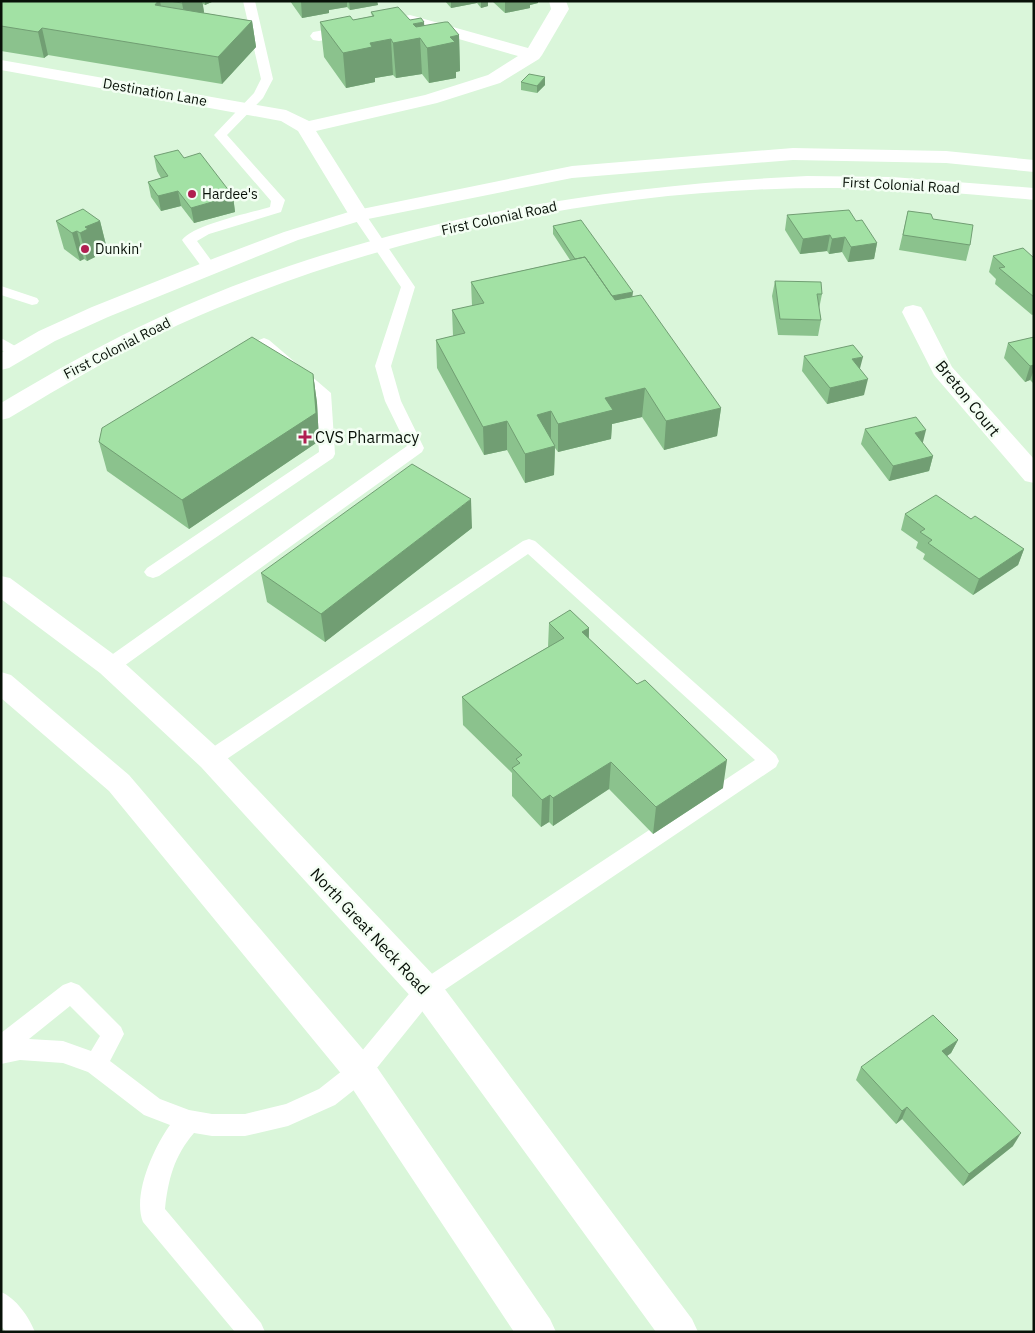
<svg xmlns="http://www.w3.org/2000/svg" width="1035" height="1333" font-family="'IBM Plex Sans',sans-serif">
<rect width="100%" height="100%" fill="#daf6da"/>
<g fill="none" stroke-linecap="round" stroke-linejoin="round">
<path fill="#fff" fill-rule="evenodd" d="M 243,1 L 255,1 L 273,79 L 263,98 L 227,135 L 285,200 L 281,212 L 209,234 L 197,241 L 216,267 L 214,270 L 204,270 L 184,243 L 182,240 C 193,225 250,213 270,207 L 271,201 L 214,135 L 254,93 L 261,79 Z
M 359,211 L 364,212 L 415,287 L 391,366 L 401,401 L 424,448 L 422,452 L 117,671 L 110,673 L 103,671 L 101,666 L 103,661 L 407,446 L 385,401 L 375,366 L 401,287 L 352,215 Z
M 1,286 L 37,298 L 39,301 L 37,304 L 32,305 L 1,295 Z
M 1,338 L 24,351 L 27,354 L 24,357 L 14,357 L 1,350 Z
M 264,338 L 269,340 L 331,393 L 335,454 L 333,458 L 159,576 L 153,578 L 147,576 L 144,572 L 147,568 L 319,452 L 315,395 L 259,346 L 256,343 L 259,340 Z
M 529,539 L 535,541 L 776,755 L 779,761 L 776,767 L 434,997 L 368,1079 L 335,1105 L 288,1126 L 245,1136 L 212,1136 L 194,1133 C 174,1156 168,1180 165,1209 L 261,1323 L 265,1332 L 235,1332 L 143,1222 C 132,1195 154,1147 170,1125 L 144,1115 L 88,1072 L 63,1063 L 20,1060 L 1,1064 L 1,1033 L 63,985 L 71,982 L 79,985 L 121,1027 L 124,1034 L 110,1061 L 160,1099 L 189,1110 L 212,1114 L 245,1114 L 286,1104 L 319,1089 L 352,1063 L 418,983 L 755,760 L 528,554 L 218,765 L 211,767 L 204,765 L 201,759 L 204,753 L 523,541 ZM 70,1006 L 100,1036 L 91,1051 L 63,1041 L 29,1039 Z
M 1,1292 C 16,1298 29,1317 35,1332 L 6,1332 L 1,1326 Z"/>
<path fill="#fff" fill-rule="evenodd" d="M 549,1 L 566,1 L 569,9 L 542,55 L 539,59 L 500,83 L 437,103 L 316,131 L 369,215 L 366,219 L 359,221 L 352,219 L 349,215 L 298,131 L 281,121 L 1,70 L 1,60 L 286,110 L 309,121 L 425,95 L 488,75 L 518,56 L 410,25 L 319,41 L 313,40 L 310,36 L 313,32 L 410,15 L 528,48 L 551,9 Z
M 913,305 L 921,307 L 924,312 L 952,367 L 1034,459 L 1034,483 L 1025,481 L 934,375 L 902,312 L 905,307 Z"/>
<path fill="#fff" fill-rule="evenodd" d="M 793,148 L 946,151 L 1034,160 L 1034,172 L 946,163 L 793,160 L 572,178 L 363,220 L 298,240 L 108,317 L 55,341 L 9,368 L 1,370 L 1,353 L 39,331 L 92,307 L 215,258 L 284,232 L 352,211 L 572,166 Z
M 807,176 L 892,177 L 1034,188 L 1034,200 C 968,194 902,188 836,188 C 614,187 381,234 178,325 C 120,352 64,385 9,418 L 1,420 L 1,403 C 53,372 104,343 158,318 C 362,224 585,187 807,176 Z"/>
<path fill="#fff" fill-rule="evenodd" d="M 1,576 L 10,578 L 120,659 L 221,751 L 438,980 L 692,1319 L 698,1332 L 656,1332 L 414,1000 L 201,767 L 100,673 L 1,599 Z
M 1,672 L 11,675 L 129,775 L 372,1060 L 550,1319 L 556,1332 L 514,1332 L 348,1082 L 109,791 L 1,698 Z"/>
</g>
<path fill="#8bc28d" d="M 1,1 L 214,1 L 205,5 L 203,4 L 204,13 L 252,21 L 256,47 L 222,84 L 48,55 L 44,58 L 1,51 Z
M 290,1 L 377,1 L 378,5 L 350,10 L 347,7 L 329,10 L 329,13 L 302,18 Z
M 445,1 L 488,1 L 488,6 L 481,8 L 477,3 L 451,8 Z
M 492,1 L 538,1 L 538,3 L 530,5 L 530,8 L 505,13 Z
M 371,12 L 410,20 L 425,26 L 459,35 L 460,71 L 456,72 L 456,78 L 429,83 L 422,74 L 396,78 L 393,75 L 375,78 L 375,82 L 346,88 L 324,57 L 320,22 L 353,20 L 372,16 Z
M 521,82 L 545,85 L 537,93 L 521,90 Z
M 154,156 L 184,158 L 233,196 L 235,212 L 194,223 L 181,206 L 161,211 L 151,197 L 148,182 L 161,178 L 157,171 Z
M 908,211 L 933,219 L 970,245 L 966,261 L 899,250 Z
M 787,215 L 856,221 L 877,243 L 874,259 L 848,262 L 842,252 L 829,254 L 827,251 L 800,254 L 785,230 Z
M 56,221 L 100,221 L 107,249 L 94,255 L 95,257 L 87,261 L 84,259 L 80,261 L 64,249 Z
M 553,226 L 632,297 L 721,408 L 717,436 L 664,450 L 642,417 L 612,424 L 611,439 L 558,452 L 555,448 L 554,475 L 525,483 L 507,450 L 484,455 L 437,368 L 436,340 L 453,336 L 452,310 L 472,306 L 471,282 L 570,260 L 553,234 Z
M 993,256 L 1034,258 L 1034,314 L 1032,315 L 995,284 L 996,279 L 989,272 Z
M 775,281 L 822,294 L 819,309 L 821,320 L 818,336 L 778,335 L 772,296 Z
M 1034,337 L 1034,384 L 1030,380 L 1025,382 L 1004,358 L 1008,343 Z
M 804,356 L 864,395 L 827,404 L 802,371 Z
M 313,374 L 317,403 L 319,441 L 189,529 L 107,471 L 99,442 Z
M 865,429 L 933,456 L 929,471 L 889,481 L 861,444 Z
M 905,514 L 971,519 L 1024,549 L 1018,565 L 973,595 L 923,559 L 925,554 L 916,548 L 918,542 L 901,530 Z
M 472,528 L 325,642 L 267,602 L 261,573 Z
M 549,623 L 589,628 L 589,639 L 723,788 L 653,834 L 609,789 L 553,826 L 549,822 L 541,827 L 512,796 L 512,773 L 463,725 L 462,697 L 548,647 Z
M 958,1040 L 951,1053 L 947,1056 L 1013,1146 L 963,1186 L 902,1119 L 896,1124 L 856,1080 L 861,1067 Z"/>
<path fill="#719e73" d="M 158,1 L 160,1 L 165,26 L 155,5 Z
M 181,1 L 202,1 L 204,12 L 187,30 L 182,3 Z
M 205,1 L 214,1 L 205,5 Z
M 301,1 L 347,1 L 347,7 L 329,10 L 329,13 L 302,18 Z
M 349,1 L 377,1 L 378,5 L 350,10 Z
M 451,1 L 477,1 L 477,3 L 451,8 Z
M 481,1 L 488,1 L 488,6 L 481,8 Z
M 505,1 L 538,1 L 538,3 L 530,5 L 530,8 L 505,13 Z
M 252,21 L 256,47 L 222,84 L 218,57 Z
M 424,22 L 426,46 L 420,38 L 422,74 L 396,78 L 393,43 L 413,24 Z
M 42,28 L 48,55 L 44,58 L 38,32 Z
M 459,35 L 460,71 L 456,72 L 456,78 L 429,83 L 427,48 L 450,37 Z
M 391,39 L 393,75 L 375,78 L 375,82 L 346,88 L 343,53 L 370,43 Z
M 545,77 L 545,85 L 537,93 L 537,86 Z
M 178,191 L 181,206 L 161,211 L 158,196 Z
M 233,196 L 235,212 L 194,223 L 191,208 Z
M 100,221 L 107,249 L 94,255 L 95,257 L 87,261 L 80,233 L 85,227 Z
M 77,231 L 84,259 L 80,261 L 72,233 Z
M 830,235 L 827,251 L 800,254 L 803,239 Z
M 845,237 L 842,252 L 829,254 L 832,239 Z
M 877,243 L 874,259 L 848,262 L 851,247 Z
M 633,292 L 632,299 L 602,306 L 602,298 Z
M 863,357 L 859,372 L 852,359 Z
M 1034,365 L 1034,370 L 1030,380 L 1025,382 L 1030,366 Z
M 313,374 L 317,403 L 319,441 L 189,529 L 182,500 Z
M 868,379 L 864,395 L 827,404 L 830,388 Z
M 645,388 L 642,417 L 612,424 L 611,439 L 558,452 L 558,424 L 605,398 Z
M 721,408 L 717,436 L 664,450 L 666,421 Z
M 551,411 L 551,440 L 537,415 Z
M 507,421 L 507,450 L 484,455 L 483,427 Z
M 926,430 L 922,446 L 915,433 Z
M 555,446 L 554,475 L 525,483 L 525,454 Z
M 933,456 L 929,471 L 889,481 L 893,466 Z
M 471,499 L 472,528 L 325,642 L 321,614 Z
M 1024,549 L 1018,565 L 973,595 L 979,579 Z
M 589,628 L 588,656 L 582,632 Z
M 727,760 L 723,788 L 653,834 L 656,807 Z
M 611,762 L 609,789 L 553,826 L 553,798 Z
M 550,795 L 549,822 L 541,827 L 542,800 Z
M 958,1040 L 951,1053 L 936,1064 L 942,1051 Z
M 907,1107 L 902,1119 L 896,1124 L 902,1111 Z
M 1021,1133 L 1013,1146 L 963,1186 L 969,1174 Z"/>
<path fill="#a2e1a4" stroke="#719e73" d="M 1,1 L 158,1 L 155,5 L 252,21 L 218,57 L 42,28 L 38,32 L 1,26 Z
M 169,1 L 184,1 L 182,3 Z
M 398,7 L 410,20 L 421,18 L 424,22 L 413,24 L 416,27 L 445,22 L 448,22 L 459,35 L 450,37 L 455,42 L 427,48 L 420,38 L 393,43 L 391,39 L 370,43 L 372,47 L 343,53 L 320,22 L 350,16 L 353,20 L 374,16 L 371,12 Z
M 529,74 L 545,77 L 537,86 L 521,82 Z
M 178,150 L 184,158 L 200,153 L 233,196 L 191,208 L 178,191 L 158,196 L 148,182 L 168,176 L 154,156 Z
M 83,209 L 100,221 L 85,227 L 88,229 L 80,233 L 77,231 L 72,233 L 56,221 Z
M 849,210 L 856,221 L 862,220 L 877,243 L 851,247 L 845,237 L 832,239 L 830,235 L 803,239 L 787,215 Z
M 908,211 L 931,214 L 933,219 L 973,225 L 970,245 L 903,235 Z
M 581,220 L 633,292 L 612,296 L 585,257 L 575,259 L 553,226 Z
M 1023,248 L 1034,258 L 1034,297 L 999,268 L 1005,267 L 993,256 Z
M 585,257 L 615,300 L 641,295 L 721,408 L 666,421 L 645,388 L 605,398 L 613,410 L 558,424 L 551,411 L 537,415 L 555,446 L 525,454 L 507,421 L 483,427 L 436,340 L 465,333 L 452,310 L 484,303 L 471,282 Z
M 775,281 L 821,282 L 822,294 L 817,294 L 821,320 L 780,319 Z
M 252,337 L 313,374 L 316,413 L 182,500 L 99,442 L 102,428 Z
M 1034,337 L 1034,365 L 1030,366 L 1008,343 Z
M 853,345 L 863,357 L 852,359 L 868,379 L 830,388 L 804,356 Z
M 916,417 L 926,430 L 915,433 L 933,456 L 893,466 L 865,429 Z
M 412,464 L 471,499 L 321,614 L 261,573 Z
M 936,495 L 971,519 L 975,516 L 1024,549 L 979,579 L 928,543 L 932,540 L 920,532 L 925,529 L 905,514 Z
M 570,610 L 589,628 L 582,632 L 637,684 L 645,680 L 727,760 L 656,807 L 611,762 L 553,798 L 550,795 L 542,800 L 512,768 L 520,763 L 516,759 L 522,755 L 462,697 L 564,638 L 549,623 Z
M 933,1015 L 958,1040 L 942,1051 L 1021,1133 L 969,1174 L 907,1107 L 902,1111 L 861,1067 Z"/>
<g fill="#b01f50" stroke="#f3fef3" stroke-width="2">
<circle cx="192" cy="194" r="5"/>
<circle cx="85" cy="249" r="5"/>
<path d="M302.5 429.5h5v5h5v5h-5v5h-5v-5h-5v-5h5z"/>
</g>
<g text-anchor="middle" stroke-width="5" stroke-linejoin="round" paint-order="stroke">
<g font-size="14" fill="#081108" stroke="#f3fef3">
<text transform="translate(155 92) rotate(10)" y="5">Destination Lane</text>
<text transform="translate(901 185) rotate(3)" y="5">First Colonial Road</text>
<text transform="translate(499 218) rotate(-12)" y="5">First Colonial Road</text>
<text transform="translate(117 348) rotate(-27)" y="5">First Colonial Road</text>
</g>
<g font-size="14" fill="#081108" stroke="#f3fef3" text-anchor="start">
<text x="202" y="199">Hardee's</text>
<text x="95" y="254">Dunkin'</text>
</g>
<g font-size="16" fill="#081108" stroke="#f3fef3">
<text transform="translate(968 398) rotate(51)" y="6">Breton Court</text>
<text transform="translate(370 931) rotate(47)" y="6">North Great Neck Road</text>
</g>
<g font-size="16" fill="#081108" stroke="#f3fef3" text-anchor="start">
<text x="315" y="443">CVS Pharmacy</text>
</g>
</g>
<rect width="1035" height="1333" fill="none" stroke="#081108" stroke-width="5"/>
</svg>
